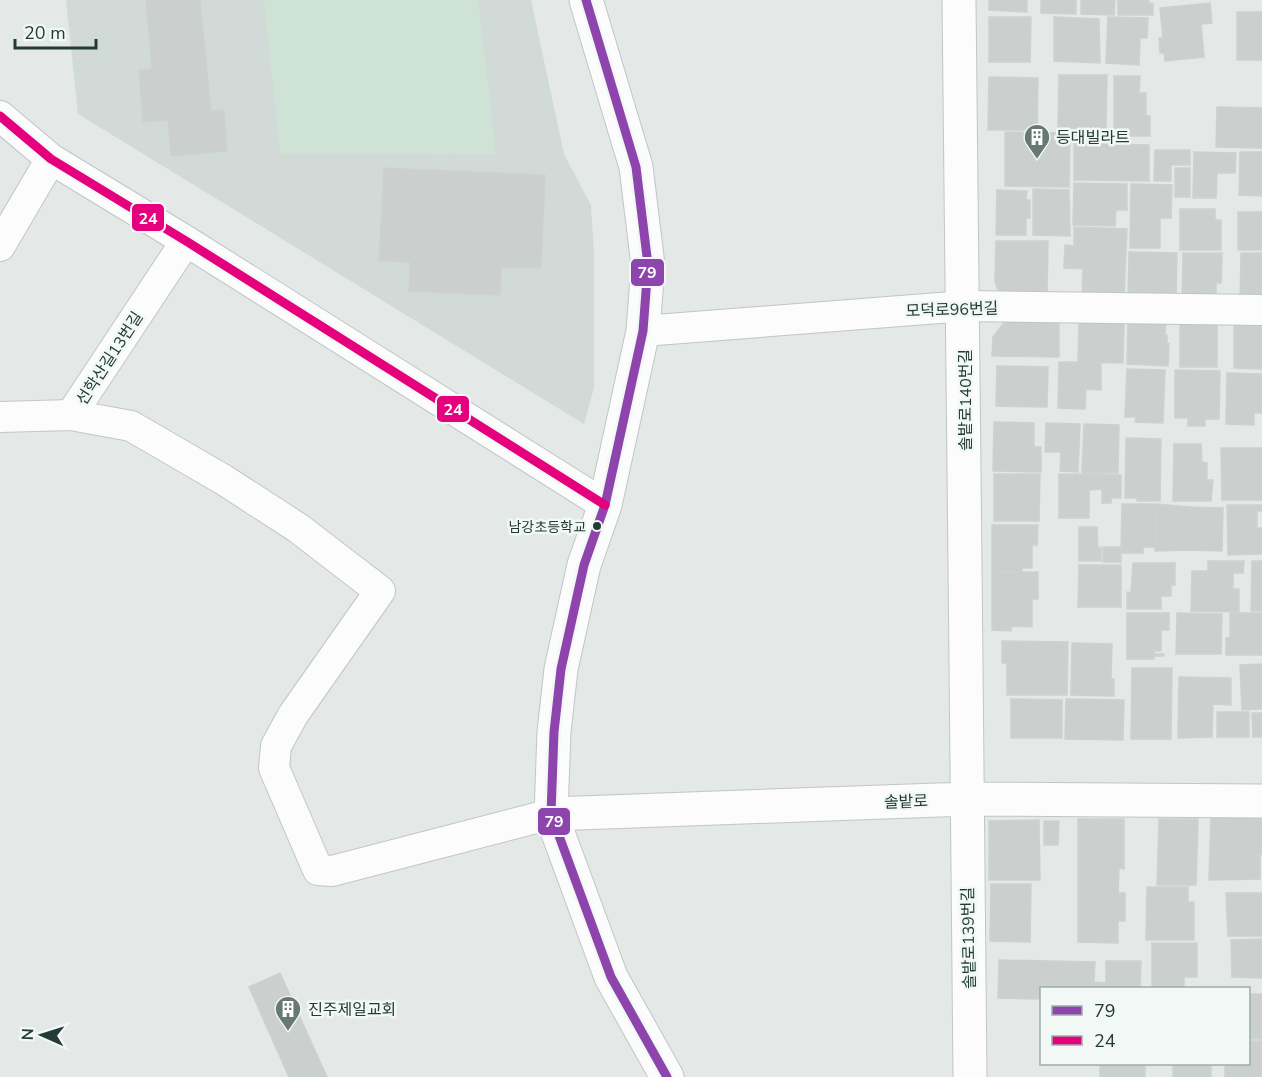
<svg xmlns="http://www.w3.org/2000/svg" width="1262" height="1077" font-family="'Nunito Sans','Noto Sans KR',sans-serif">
<rect width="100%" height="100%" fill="#e4e9e7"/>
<path fill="#d2dad7" d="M 66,0 L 531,0 L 564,154 L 591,205 L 594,253 L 594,388 L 584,424 L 78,114 Z"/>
<path fill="#cee2d5" d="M 264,0 L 478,0 L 496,154 L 280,153 Z"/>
<path fill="#cbd0ce" stroke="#cdd2d0" stroke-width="1.5" d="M 146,0 L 200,0 L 211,111 L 224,110 L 227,151 L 171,156 L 168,120 L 143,122 L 139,70 L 152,69 Z
M 989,0 L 1027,0 L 1027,12 L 989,10 Z
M 1041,0 L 1076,0 L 1076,14 L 1041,13 Z
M 1081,0 L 1115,0 L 1114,15 L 1081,14 Z
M 1118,0 L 1149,0 L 1149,3 L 1153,3 L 1153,15 L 1118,15 Z
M 1210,3 L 1212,23 L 1201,24 L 1204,57 L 1165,61 L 1164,53 L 1160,53 L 1159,38 L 1163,38 L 1160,8 Z
M 1237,12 L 1262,12 L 1262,60 L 1237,60 Z
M 989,17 L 1031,17 L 1030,62 L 989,62 Z
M 1054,17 L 1099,19 L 1100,63 L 1054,61 Z
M 1108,17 L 1148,18 L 1147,38 L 1140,38 L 1139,65 L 1106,63 Z
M 1059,75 L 1107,75 L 1106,129 L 1058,129 Z
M 1114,76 L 1140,76 L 1139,93 L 1146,93 L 1146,116 L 1150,116 L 1150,136 L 1114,136 Z
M 989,77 L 1038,78 L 1037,130 L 988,130 Z
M 1217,107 L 1262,108 L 1262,148 L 1216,147 Z
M 1005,132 L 1070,133 L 1069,187 L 1005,186 Z
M 1074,136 L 1104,136 L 1104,144 L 1149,145 L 1149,181 L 1074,180 Z
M 1155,150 L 1190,150 L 1190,165 L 1171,165 L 1171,181 L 1154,181 Z
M 1194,152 L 1236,153 L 1235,173 L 1217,173 L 1216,198 L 1193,198 Z
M 1240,152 L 1262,152 L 1262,196 L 1239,195 Z
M 384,168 L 545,175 L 541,268 L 501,267 L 500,295 L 409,291 L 410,262 L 379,261 Z
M 1175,168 L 1190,168 L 1190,197 L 1175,197 Z
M 1074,183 L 1127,184 L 1127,210 L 1116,210 L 1115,226 L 1073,225 Z
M 1131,184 L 1172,185 L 1171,218 L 1160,218 L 1160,248 L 1130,248 Z
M 1033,189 L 1069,190 L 1070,236 L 1033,235 Z
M 997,190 L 1027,191 L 1026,200 L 1030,200 L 1030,218 L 1026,218 L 1026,235 L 996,235 Z
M 1180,209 L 1215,209 L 1215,220 L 1221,220 L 1221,250 L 1180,250 Z
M 1238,212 L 1262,212 L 1262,250 L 1238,250 Z
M 1074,227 L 1127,229 L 1125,270 L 1064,268 L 1065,245 L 1074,246 Z
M 996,241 L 1048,241 L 1047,297 L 1001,293 L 997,288 L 995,280 Z
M 1129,252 L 1177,253 L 1176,297 L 1128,301 Z
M 1183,253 L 1222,253 L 1221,283 L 1216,283 L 1216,303 L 1182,302 Z
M 1241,253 L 1262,253 L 1262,302 L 1240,304 Z
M 1083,269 L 1125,270 L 1124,301 L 1082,300 Z
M 1006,320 L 1059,321 L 1059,357 L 992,356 L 993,337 Z
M 1079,321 L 1124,322 L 1123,363 L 1078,362 Z
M 1128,321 L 1166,322 L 1165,335 L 1167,335 L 1167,343 L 1169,344 L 1168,366 L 1127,364 Z
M 1180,322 L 1217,322 L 1217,367 L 1180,367 Z
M 1234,323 L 1260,323 L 1262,326 L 1262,369 L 1234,368 Z
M 1059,362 L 1101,362 L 1101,390 L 1086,389 L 1085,409 L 1058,408 Z
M 997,366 L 1048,367 L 1047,407 L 996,406 Z
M 1127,369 L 1165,370 L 1163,423 L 1135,422 L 1136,417 L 1125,417 Z
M 1175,370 L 1220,371 L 1219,419 L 1205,419 L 1205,426 L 1188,426 L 1188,418 L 1175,418 Z
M 1227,373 L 1262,374 L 1262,413 L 1254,413 L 1254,425 L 1226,424 Z
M 994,422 L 1034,423 L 1034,447 L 1041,447 L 1041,472 L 993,471 Z
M 1046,423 L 1080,424 L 1078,472 L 1060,471 L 1061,452 L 1045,452 Z
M 1084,424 L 1119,425 L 1118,473 L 1082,473 Z
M 1126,438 L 1161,439 L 1160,501 L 1137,501 L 1137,498 L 1125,498 Z
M 1174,444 L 1201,444 L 1202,462 L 1207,463 L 1207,480 L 1213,480 L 1211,501 L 1173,501 Z
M 1221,448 L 1262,448 L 1262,500 L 1222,500 Z
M 994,474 L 1040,474 L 1039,521 L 994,521 Z
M 1059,474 L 1121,475 L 1121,498 L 1111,498 L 1111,503 L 1102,503 L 1102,489 L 1089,490 L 1089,518 L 1059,518 Z
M 1122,504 L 1155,504 L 1155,547 L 1143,547 L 1143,553 L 1121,553 Z
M 1155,504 L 1191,507 L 1190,550 L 1155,551 Z
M 1227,505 L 1262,505 L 1262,511 L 1257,511 L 1257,528 L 1262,528 L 1262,554 L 1228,555 Z
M 1191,507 L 1223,508 L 1222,551 L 1190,550 Z
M 992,525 L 1038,525 L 1037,545 L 1032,545 L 1032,568 L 1022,568 L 1022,572 L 992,572 Z
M 1079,527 L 1097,527 L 1098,548 L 1101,547 L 1101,561 L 1079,561 Z
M 1103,547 L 1121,547 L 1121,562 L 1103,562 Z
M 1208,561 L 1244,561 L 1243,573 L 1233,573 L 1233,589 L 1239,589 L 1239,612 L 1191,611 L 1192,571 L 1208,571 Z
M 1252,561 L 1262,561 L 1262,611 L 1251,611 Z
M 1133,563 L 1175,563 L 1175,585 L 1171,585 L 1171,596 L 1161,596 L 1161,609 L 1127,609 L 1127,592 L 1131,593 Z
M 1079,565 L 1121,565 L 1121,607 L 1078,607 Z
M 992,572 L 1038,572 L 1038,599 L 1032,599 L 1032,627 L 1012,626 L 1011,631 L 992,630 Z
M 1127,613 L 1169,613 L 1169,630 L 1161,630 L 1161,651 L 1154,651 L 1154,654 L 1164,654 L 1164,656 L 1154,656 L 1154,659 L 1127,659 Z
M 1177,613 L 1222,614 L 1221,654 L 1176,654 Z
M 1230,613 L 1262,613 L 1262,655 L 1226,655 L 1226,638 L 1230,637 Z
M 1002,641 L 1068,642 L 1067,695 L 1007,695 L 1007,663 L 1002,663 Z
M 1072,643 L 1112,644 L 1111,679 L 1114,679 L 1114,696 L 1071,695 Z
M 1262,664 L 1262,709 L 1242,710 L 1240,665 Z
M 1132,668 L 1172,668 L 1171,739 L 1131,739 Z
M 1179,677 L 1231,678 L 1231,705 L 1213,704 L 1212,737 L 1178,738 Z
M 1011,699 L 1062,700 L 1062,738 L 1011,738 Z
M 1066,699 L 1124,700 L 1123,740 L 1065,739 Z
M 1217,712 L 1249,712 L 1249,737 L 1217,737 Z
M 1252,713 L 1262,713 L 1262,737 L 1253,737 Z
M 1262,816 L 1262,854 L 1260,855 L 1260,879 L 1209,880 L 1211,817 Z
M 1078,819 L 1124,819 L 1124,869 L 1119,868 L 1118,893 L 1125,893 L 1125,921 L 1118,921 L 1118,943 L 1078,942 Z
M 1159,819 L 1198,819 L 1196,885 L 1157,885 Z
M 1039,820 L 1040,880 L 989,880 L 989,821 Z
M 1044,821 L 1059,821 L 1058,845 L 1044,845 Z
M 991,884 L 1031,884 L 1030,942 L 990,941 Z
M 1147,887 L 1188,887 L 1188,902 L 1194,902 L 1194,940 L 1146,940 Z
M 1226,893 L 1262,893 L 1262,936 L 1228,936 Z
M 1262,939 L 1262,978 L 1232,977 L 1231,940 Z
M 1152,943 L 1197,943 L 1197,977 L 1184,977 L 1184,988 L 1152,988 Z
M 999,960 L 1095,962 L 1094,982 L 1106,983 L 1106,961 L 1141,961 L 1140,988 L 1042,988 L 1042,999 L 998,998 Z
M 280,973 L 327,1077 L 289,1077 L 249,987 Z
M 1248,994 L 1262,994 L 1262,1039 L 1248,1039 Z
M 1248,1041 L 1262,1041 L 1262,1077 L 1225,1077 L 1225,1064 L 1248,1064 Z
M 1173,1064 L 1211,1064 L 1211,1077 L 1173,1077 Z
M 1100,1065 L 1145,1065 L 1145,1077 L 1100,1077 Z"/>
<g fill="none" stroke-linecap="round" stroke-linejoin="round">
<g stroke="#c1c6c4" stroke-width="32">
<path id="minor" d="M 0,116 L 51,159 L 186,241 L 605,505
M 0,246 L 51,159
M 643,331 L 965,306 L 1262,310
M 71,415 L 131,426 L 224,480 L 298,528 L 380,591 L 293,715 L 276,746 L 274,768 L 318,870 L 332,871 L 551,814
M 0,417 L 71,415 L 186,241"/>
</g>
<g stroke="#c1c6c4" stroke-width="35">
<path id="tertiary" d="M 586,0 L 636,167 L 648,265 L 643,331 L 605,505 L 584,565 L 561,669 L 554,732 L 551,814 L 611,977 L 667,1077
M 959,0 C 965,359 965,718 970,1077
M 551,814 L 966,799 L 1262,801"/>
</g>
<use href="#minor" stroke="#fbfcfb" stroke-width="30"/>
<use href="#tertiary" stroke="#fbfcfb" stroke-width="33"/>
<g stroke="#f2f8f6" stroke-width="14">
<path id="bus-1" d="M 586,0 L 636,167 L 648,265 L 643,331 L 605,505 L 584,565 L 561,669 L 554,732 L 551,814 L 611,977 L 667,1077"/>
</g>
<g stroke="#f2f8f6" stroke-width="14">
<path id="bus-2" d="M 0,116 L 51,159 L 186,241 L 605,505"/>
</g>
<use href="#bus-1" stroke="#8e44ad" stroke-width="9"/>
<use href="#bus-2" stroke="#e5007d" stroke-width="9"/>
</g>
<defs>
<g id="building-pin" transform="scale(1.35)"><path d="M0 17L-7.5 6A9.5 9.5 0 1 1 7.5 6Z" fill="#677875" stroke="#f2f8f6"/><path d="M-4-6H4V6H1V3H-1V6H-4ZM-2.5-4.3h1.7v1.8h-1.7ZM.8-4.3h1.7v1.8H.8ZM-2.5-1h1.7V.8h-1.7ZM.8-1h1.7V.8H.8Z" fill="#fff"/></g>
</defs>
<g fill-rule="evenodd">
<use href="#building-pin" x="1037" y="137"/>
<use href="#building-pin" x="288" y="1009"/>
</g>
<circle fill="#233b37" stroke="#f2f8f6" stroke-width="2" cx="597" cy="526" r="5"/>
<g text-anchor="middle" stroke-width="5" stroke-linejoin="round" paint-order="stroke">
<g font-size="14" fill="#233b37" stroke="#f2f8f6" text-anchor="end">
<text x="586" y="532">남강초등학교</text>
</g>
<g font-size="16" fill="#233b37" stroke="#f2f8f6" text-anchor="start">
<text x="1056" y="143">등대빌라트</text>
<text x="308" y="1015">진주제일교회</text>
</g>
<g font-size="16" fill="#233b37" stroke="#f2f8f6">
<text transform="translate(952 309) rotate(-2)" y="6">모덕로96번길</text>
<text transform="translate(109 358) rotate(-57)" y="6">선학산길13번길</text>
<text transform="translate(965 400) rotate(-90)" y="6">솔밭로140번길</text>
<text transform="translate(906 801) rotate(-2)" y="6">솔밭로</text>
<text transform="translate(968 938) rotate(-91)" y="6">솔밭로139번길</text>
</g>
</g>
<g stroke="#f2f8f6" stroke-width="2">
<rect x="131" y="203" width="34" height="29" rx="6" fill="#e5007d"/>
<rect x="630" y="258" width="35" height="29" rx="6" fill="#8e44ad"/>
<rect x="436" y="395" width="34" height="28" rx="6" fill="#e5007d"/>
<rect x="537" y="807" width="34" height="29" rx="6" fill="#8e44ad"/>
</g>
<g font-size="16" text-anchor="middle" font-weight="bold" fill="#fff">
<text x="148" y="224">24</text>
<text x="647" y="278">79</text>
<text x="453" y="415">24</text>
<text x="554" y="827">79</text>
</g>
<rect x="1040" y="987" width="210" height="78" fill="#f2f8f6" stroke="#9facaa" stroke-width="1.5"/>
<rect x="1052" y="1006" width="30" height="9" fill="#8e44ad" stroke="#9facaa" stroke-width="1.5"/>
<text x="1094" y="1017" font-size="18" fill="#233b37">79</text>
<rect x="1052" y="1036" width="30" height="9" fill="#e5007d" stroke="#9facaa" stroke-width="1.5"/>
<text x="1094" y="1047" font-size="18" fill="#233b37">24</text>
<g transform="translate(42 1035) rotate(273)" stroke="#f2f8f6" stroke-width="4.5" paint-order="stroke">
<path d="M0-4.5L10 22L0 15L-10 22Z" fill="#233b37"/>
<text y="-9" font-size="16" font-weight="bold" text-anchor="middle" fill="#233b37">N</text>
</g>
<path d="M15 39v9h81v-9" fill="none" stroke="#233b37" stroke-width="3"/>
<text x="24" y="39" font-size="18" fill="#233b37" stroke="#f2f8f6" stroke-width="4.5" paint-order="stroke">20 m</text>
</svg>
